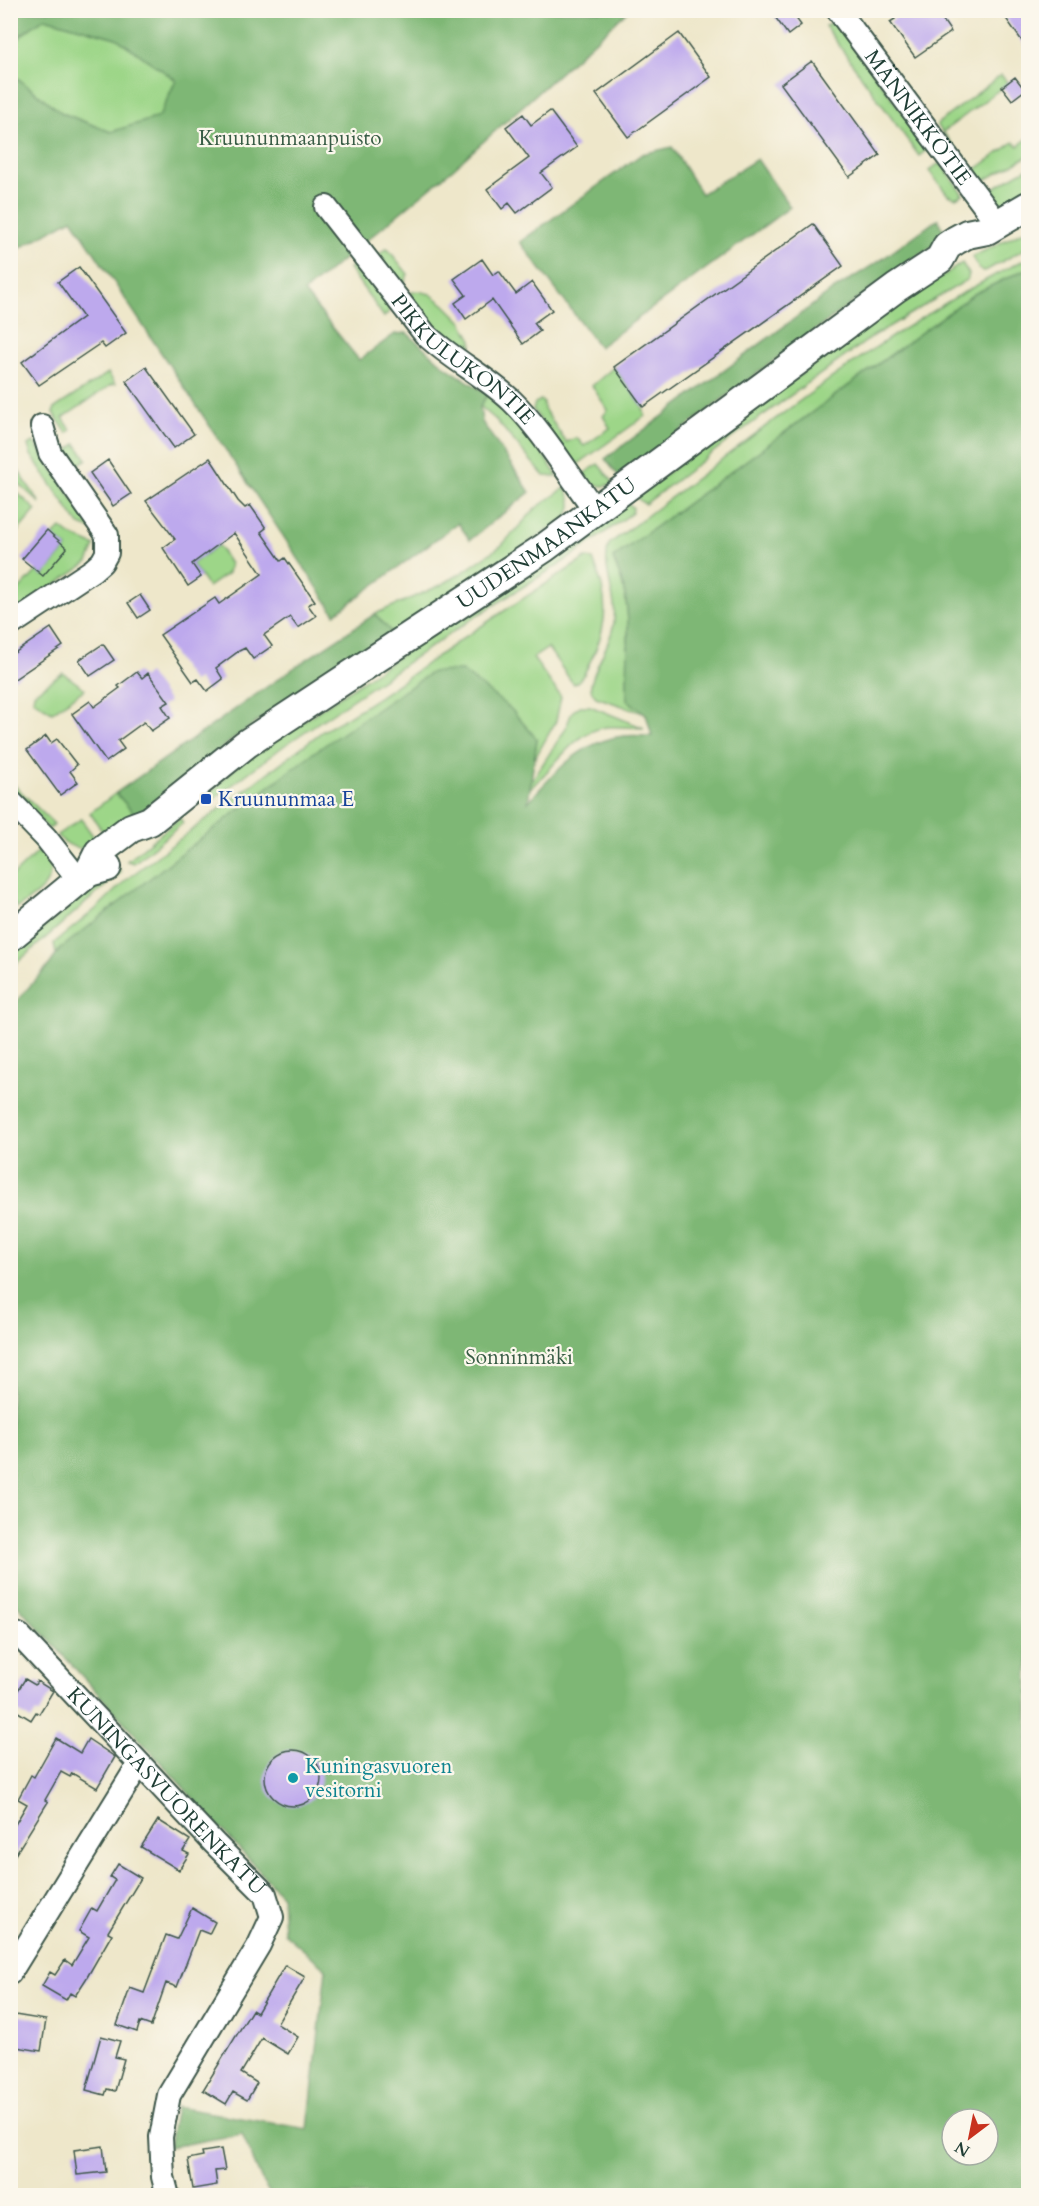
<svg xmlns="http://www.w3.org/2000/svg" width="1039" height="2206" font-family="Cardo,serif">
<rect width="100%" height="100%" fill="#fbf7ec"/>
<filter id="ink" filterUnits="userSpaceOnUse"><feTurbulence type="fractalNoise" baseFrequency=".0167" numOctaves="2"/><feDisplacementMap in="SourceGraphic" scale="12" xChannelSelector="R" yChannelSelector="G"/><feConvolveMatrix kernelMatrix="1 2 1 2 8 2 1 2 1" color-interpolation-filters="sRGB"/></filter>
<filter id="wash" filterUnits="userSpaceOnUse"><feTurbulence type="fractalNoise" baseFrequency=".008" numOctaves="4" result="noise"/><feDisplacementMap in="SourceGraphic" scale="24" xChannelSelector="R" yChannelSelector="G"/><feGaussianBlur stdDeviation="1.35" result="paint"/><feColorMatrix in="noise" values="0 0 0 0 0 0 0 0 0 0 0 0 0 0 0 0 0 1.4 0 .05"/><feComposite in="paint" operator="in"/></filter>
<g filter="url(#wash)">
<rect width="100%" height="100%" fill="#eee7ca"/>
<path fill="#9dd688" stroke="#5e8a5e" stroke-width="1.5" d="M 45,18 L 116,38 L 176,80 L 159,117 L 111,132 L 62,113 L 11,73 C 10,41 20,35 45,18 Z
M 835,21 L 929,148 L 919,156 L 825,26 Z
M 1001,75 L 1008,83 L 943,132 L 953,145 L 951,147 L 937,124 Z
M 1028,138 L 1028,156 L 976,185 L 963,165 L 965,161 L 973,171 L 1014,142 L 1018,146 Z
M 938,164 L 942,165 L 963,194 L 956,198 L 948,195 L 929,171 Z
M 1028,168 L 1028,193 L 1001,206 L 995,205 L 983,194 Z
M 1028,229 L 1028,247 L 987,270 L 983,271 L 979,269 L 972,257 Z
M 387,248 L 408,274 L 405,281 L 402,284 L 396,283 L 376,257 Z
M 1028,258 L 1028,268 L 974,294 L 613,558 C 617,569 622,579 624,590 C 632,626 626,663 627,699 L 646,714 L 596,697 C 592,693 590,690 591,685 C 594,667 609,647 613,627 C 620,598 600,572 609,544 C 745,444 876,333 1028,258 Z
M 962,263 L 969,274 L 967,280 L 875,335 L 737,434 L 645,504 L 640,501 L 636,496 L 839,346 Z
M 354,265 L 389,306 L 389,312 L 384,317 L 349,268 Z
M 418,291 L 430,294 L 444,304 L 462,322 L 472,340 L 471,355 L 467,357 L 436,334 L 409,297 L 412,292 Z
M 614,367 L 643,407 L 645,416 L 574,467 L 533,410 L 535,403 L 541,400 L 543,402 L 544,409 L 566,442 L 577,438 L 584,446 L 610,428 L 603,416 L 608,410 L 592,386 Z
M 108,373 L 115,384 L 111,385 L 63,418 L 71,430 L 67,433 L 53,413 L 55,408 Z
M 488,394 C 519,420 536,443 558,477 L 544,476 L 496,420 L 480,406 Z
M 34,442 L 87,520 L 93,530 L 79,525 L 31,455 L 28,445 Z
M 76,444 L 87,459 L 73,468 C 66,459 65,451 76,444 Z
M 10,460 L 11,460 L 40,503 L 11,477 Z
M 598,464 L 614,483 C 601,490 592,484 582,475 Z
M 11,487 L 36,510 L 11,539 Z
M 565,488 C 572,499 574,508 565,519 L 392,633 L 375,614 L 441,585 L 463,572 L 502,545 L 536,508 Z
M 627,502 L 633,508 L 632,513 L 568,559 L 478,615 L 285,745 L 215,798 L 210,793 L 237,766 Z
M 61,528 L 70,535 L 95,546 L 88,562 L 11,616 L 11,598 L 37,571 L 43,576 L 67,548 L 53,536 Z
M 218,545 L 230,564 L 228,573 L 208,587 L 192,564 Z
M 586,558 L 593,559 C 609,598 609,624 590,662 C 586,670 583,679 574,684 L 571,681 L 548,648 L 533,658 L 561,697 L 556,721 L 534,760 L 537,739 L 186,850 L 61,949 L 56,955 L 54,943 L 97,908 L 127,879 L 323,731 C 379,701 429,660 483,625 C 517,602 552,580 586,558 Z
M 63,673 L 85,689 L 52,712 L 33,700 L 34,693 Z
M 580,706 L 590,706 L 644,728 C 632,728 618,726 606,727 C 572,732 554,770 529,789 L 531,782 L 565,730 L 572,712 Z
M 11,782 L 54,824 L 49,829 L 11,790 Z
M 116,793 L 136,816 L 107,838 L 90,813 Z
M 180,818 L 183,823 L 134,863 L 127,861 Z
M 81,819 L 99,844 C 82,852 71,848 58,837 L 57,835 Z
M 43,849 C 62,880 40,892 17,908 L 11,899 L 11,877 L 40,850 Z
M 118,867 L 121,872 L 11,968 L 10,955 Z"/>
<path fill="#7eb774" stroke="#4e7a54" stroke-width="1.5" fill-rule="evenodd" d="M 11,11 L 628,11 L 453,169 L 304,292 L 359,360 L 395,334 L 407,333 L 447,368 L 488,394 L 480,406 L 482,422 L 530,492 L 470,540 L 458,523 L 335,614 L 72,219 L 11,253 L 11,73 L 62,113 L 111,132 L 159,117 L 176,80 L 116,38 L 45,18 L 19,36 L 11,54 Z
M 672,147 L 701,194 L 757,159 L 790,207 L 599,347 L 520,242 L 642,154 Z
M 938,219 L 947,238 L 906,263 L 733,391 L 620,478 L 605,459 L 833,290 L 881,260 Z
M 1028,268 L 1028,2195 L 271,2195 L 263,2183 L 242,2134 L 169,2147 L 176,2107 L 308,2129 L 326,1969 L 284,1933 L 282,1896 L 11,1598 L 11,1007 L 50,964 L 60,949 L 186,850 L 313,753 L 432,672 L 462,671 L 511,709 L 537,739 L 528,802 C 555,772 581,741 624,736 C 633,735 643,736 652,736 L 646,714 L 627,700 C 626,663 632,626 624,590 C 622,579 617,569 613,558 L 974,294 ZM 952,2119 L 988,2119 L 988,2155 L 952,2155 Z
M 375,614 L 392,633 L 289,699 L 236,737 L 136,816 L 116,793 L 298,665 Z"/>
<g id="blocks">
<path fill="#bda9ed" d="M 770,10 L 790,10 L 801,25 L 788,35 Z
M 889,10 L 936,10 L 951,32 L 915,57 L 890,22 L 895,19 Z
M 1014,10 L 1029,10 L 1029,51 L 1005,17 Z
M 679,33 L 711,77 L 628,137 L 596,94 Z
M 812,61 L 880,155 L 849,177 L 781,84 Z
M 1015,77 L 1025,90 L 1012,100 L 1002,87 Z
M 550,111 L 577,147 L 541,173 L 552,187 L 517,213 L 509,203 L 502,209 L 487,189 L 529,158 L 506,127 L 523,114 L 531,125 Z
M 813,224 L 843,266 L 643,407 L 614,367 Z
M 482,259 L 493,275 L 499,271 L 516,294 L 532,282 L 552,310 L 534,323 L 540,331 L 523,344 L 492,300 L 466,319 L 455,303 L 466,295 L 454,279 Z
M 79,267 L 126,333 L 105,348 L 101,343 L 39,385 L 22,362 L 83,317 L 58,282 Z
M 146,367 L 194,434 L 174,448 L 126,381 Z
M 210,458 L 238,501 L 245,508 L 250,505 L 266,528 L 261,532 L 281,561 L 285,558 L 315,601 L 308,605 L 316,616 L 298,628 L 290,617 L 264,635 L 272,646 L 253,659 L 245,648 L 239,651 L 216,668 L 223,679 L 207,691 L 198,679 L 193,682 L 160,635 L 215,598 L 219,604 L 262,574 L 234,533 L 192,564 L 201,577 L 188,586 L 163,548 L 175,539 L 146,501 Z
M 108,460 L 131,494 L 113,506 L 90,473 Z
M 47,530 L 67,548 L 43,576 L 22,559 Z
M 140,595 L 150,610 L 138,618 L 128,603 Z
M 51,628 L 63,646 L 10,682 L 10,656 Z
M 103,644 L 114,660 L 90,676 L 79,660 Z
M 137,672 L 142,678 L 148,673 L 169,702 L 162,706 L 170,718 L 151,731 L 144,722 L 118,741 L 124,749 L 106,762 L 72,714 L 90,701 L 94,707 L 120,688 L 118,686 Z
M 46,736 L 51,743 L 57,739 L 77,765 L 70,771 L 78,782 L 60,795 L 27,750 Z
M 25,1679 L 35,1685 L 37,1681 L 53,1691 L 39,1714 L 36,1712 L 31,1720 L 10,1707 L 10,1703 Z
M 56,1738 L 80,1753 L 88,1739 L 115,1757 L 97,1788 L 72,1773 L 70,1777 L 61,1772 L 45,1800 L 48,1802 L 10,1863 L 10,1833 L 27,1804 L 18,1799 L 31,1775 L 34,1777 Z
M265 1778a28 28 0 1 1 56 0a28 28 0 1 1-56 0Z
M 158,1820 L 190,1840 L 183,1851 L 189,1854 L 179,1870 L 141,1847 Z
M 118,1864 L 141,1878 L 108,1932 L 112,1934 L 86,1979 L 75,1996 L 70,1993 L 66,2000 L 42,1986 L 50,1972 L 55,1975 L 65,1960 L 72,1965 L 89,1937 L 79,1931 L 92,1908 L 97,1911 L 115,1880 L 110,1877 Z
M 192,1908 L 215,1922 L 209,1934 L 199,1930 L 177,1987 L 166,1983 L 151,2026 L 140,2022 L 137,2032 L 117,2025 L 130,1988 L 144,1993 L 166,1935 L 177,1939 Z
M 285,1965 L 305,1977 L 277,2024 L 298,2037 L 288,2054 L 262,2038 L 241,2073 L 257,2083 L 247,2100 L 233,2092 L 226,2104 L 203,2090 L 252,2010 L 257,2013 Z
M 15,2015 L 46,2020 L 41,2051 L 10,2046 Z
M 101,2036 L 120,2041 L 115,2057 L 124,2059 L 115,2091 L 107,2089 L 105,2095 L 86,2090 Z
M 103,2146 L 106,2172 L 77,2175 L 74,2150 Z
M 221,2149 L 225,2170 L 215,2171 L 217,2185 L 193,2189 L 188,2159 L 203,2156 L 202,2152 Z"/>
</g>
</g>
<g filter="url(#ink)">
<use href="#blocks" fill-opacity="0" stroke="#3e564a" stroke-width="1.5"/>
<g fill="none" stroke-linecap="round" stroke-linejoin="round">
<g stroke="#3e564a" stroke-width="26">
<g id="minor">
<path id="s1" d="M 838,10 L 997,223"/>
<path id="s2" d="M 326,207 L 425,334 C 452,360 486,376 512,401 C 543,431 569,476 596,511"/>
<path d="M 10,625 L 93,570 L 102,562 L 107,553 L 107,535 L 50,453 L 42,426"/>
<path d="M 10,801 L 46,838 L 79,880"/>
<path id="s3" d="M 10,1632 L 19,1635 L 214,1843 L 265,1894 L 272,1917 L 259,1945 L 169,2095 L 161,2137 L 163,2177 L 168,2196"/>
<path d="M 10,1973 L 139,1764"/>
</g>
</g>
<g stroke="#3e564a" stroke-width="32">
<g id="major">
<path id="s4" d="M 89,872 L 99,852 L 131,828 L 150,821 L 246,744 L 544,548 L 896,288 L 940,259 L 947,246 L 956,240 L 967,234 L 987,230 L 1028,206"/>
<path d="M 10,937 L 89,872 L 107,867"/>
</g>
</g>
<use href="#minor" stroke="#fff" stroke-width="22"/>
<use href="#major" stroke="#fff" stroke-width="28"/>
</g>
</g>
<rect fill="#1a4fb4" stroke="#fbf7ec" stroke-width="2" x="200" y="793" width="12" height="12" rx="3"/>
<circle fill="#0f9aa8" stroke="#fbf7ec" stroke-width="2" cx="293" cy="1778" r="6"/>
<g text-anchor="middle" stroke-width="4.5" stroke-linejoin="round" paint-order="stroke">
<g font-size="21" fill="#1f3d34" stroke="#fbf7ec">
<text dy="7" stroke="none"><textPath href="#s1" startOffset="134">MÄNNIKKÖTIE</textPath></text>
<text dy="7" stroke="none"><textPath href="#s2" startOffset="206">PIKKULUKONTIE</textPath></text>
<text dy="7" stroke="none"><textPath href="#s4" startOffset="567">UUDENMAANKATU</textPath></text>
<text dy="7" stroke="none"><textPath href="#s3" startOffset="224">KUNINGASVUORENKATU</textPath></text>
</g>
<g font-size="21" fill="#385c45" stroke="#fbf7ec">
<text x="290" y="145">Kruununmaanpuisto</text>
<text x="519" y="1364">Sonninmäki</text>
</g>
<g font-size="21" fill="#164399" stroke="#fbf7ec" text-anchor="start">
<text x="218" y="806">Kruununmaa E</text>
</g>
<g font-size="21" fill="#0d838f" stroke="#fbf7ec" text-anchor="start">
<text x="305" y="1773">Kuningasvuoren<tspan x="305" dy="24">vesitorni</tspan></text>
</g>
</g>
<rect width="1039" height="2206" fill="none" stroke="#fbf7ec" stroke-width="36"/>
<g transform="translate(970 2137) rotate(212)"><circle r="28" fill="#fbf7ec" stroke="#a3ada2" stroke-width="1.5"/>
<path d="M0-4.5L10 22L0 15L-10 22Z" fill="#c8321e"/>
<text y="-9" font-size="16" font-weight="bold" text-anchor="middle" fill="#1f3d34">N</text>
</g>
</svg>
